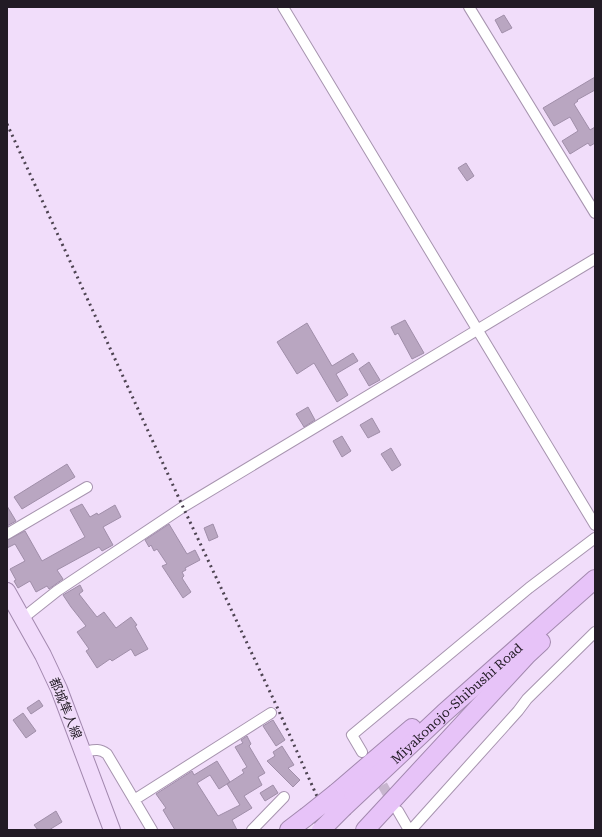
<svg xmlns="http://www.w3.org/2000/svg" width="602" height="837" font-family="'Roboto Serif','Noto Sans JP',serif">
<rect width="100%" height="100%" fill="#f1ddfa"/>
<path fill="#b9a6c1" stroke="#a08ea9" d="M 504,15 L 512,28 L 502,33 L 495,20 Z
M 595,77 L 595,90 L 577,100 L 578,101 L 574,104 L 590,130 L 595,127 L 595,143 L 590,146 L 588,143 L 570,154 L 562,141 L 578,131 L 570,117 L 554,126 L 543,108 Z
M 466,163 L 474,176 L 467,181 L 458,168 Z
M 405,320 L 424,353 L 412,359 L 398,333 L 395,335 L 391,327 Z
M 307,323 L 332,366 L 353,353 L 358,361 L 336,374 L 348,395 L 337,402 L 314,363 L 297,374 L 277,342 Z
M 369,362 L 380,380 L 369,386 L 359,369 Z
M 308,407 L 315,420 L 304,427 L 296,414 Z
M 372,418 L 380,432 L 368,438 L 360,425 Z
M 342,436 L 351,451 L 342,457 L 333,441 Z
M 391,448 L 401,465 L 392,471 L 381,454 Z
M 67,464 L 75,477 L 22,509 L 14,497 Z
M 82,504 L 90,517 L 97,513 L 98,515 L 115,505 L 121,517 L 103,527 L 113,545 L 102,551 L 99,547 L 57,570 L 63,579 L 49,589 L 47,586 L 36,592 L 30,581 L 18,588 L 14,581 L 16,580 L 10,569 L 25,561 L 15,544 L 7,548 L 7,540 L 25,531 L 42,561 L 85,537 L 70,510 Z
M 7,506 L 16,521 L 7,526 Z
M 169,524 L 187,554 L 195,550 L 200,560 L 185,568 L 186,570 L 182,572 L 184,576 L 182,578 L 191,592 L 183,598 L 162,566 L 167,564 L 157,549 L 154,551 L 151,545 L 149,547 L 145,540 Z
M 213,524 L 218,537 L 209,541 L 204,528 Z
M 80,585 L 83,591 L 79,594 L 97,617 L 104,612 L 116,628 L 131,617 L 137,625 L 135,626 L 148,649 L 135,656 L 131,649 L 112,661 L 110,659 L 97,668 L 86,651 L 89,649 L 77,632 L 86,626 L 71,607 L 63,595 Z
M 39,700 L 43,706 L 31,714 L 27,708 Z
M 23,713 L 36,731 L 26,738 L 13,720 Z
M 273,720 L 285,740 L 276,746 L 263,726 Z
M 247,736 L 251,744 L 249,746 L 265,773 L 258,777 L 262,785 L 244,796 L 252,808 L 232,820 L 237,830 L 175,830 L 163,810 L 166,808 L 156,794 L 192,771 L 194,775 L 217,761 L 230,782 L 219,789 L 210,775 L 197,783 L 218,816 L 240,805 L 227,784 L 244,773 L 242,770 L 247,767 L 235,747 L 243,743 L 241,740 Z
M 282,746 L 294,765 L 288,768 L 300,780 L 293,787 L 267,761 L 275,756 L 273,752 Z
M 273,785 L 278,793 L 265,801 L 260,793 Z
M 56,811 L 62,822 L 49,830 L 38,830 L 34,825 Z"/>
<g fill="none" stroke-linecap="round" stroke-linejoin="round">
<path stroke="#c8b6cf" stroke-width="10" stroke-dasharray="10 5" stroke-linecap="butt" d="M 375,772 L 394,805"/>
<g stroke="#a794af" stroke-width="12">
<path id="minor" d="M 283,7 L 595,525
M 469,7 L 595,213
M 7,534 L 87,487
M 23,618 L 57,591 L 183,507 L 595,259
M 84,752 C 94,750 99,748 107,754 L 152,830
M 362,752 L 352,735 L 529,588 L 595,538
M 134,800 L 271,713
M 398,811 L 409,830
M 252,830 L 284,797
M 411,830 L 518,711 L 527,699 L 595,632"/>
</g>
<g stroke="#a288ae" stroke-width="18">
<path id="primary" d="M 7,591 L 43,655 L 59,689 L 112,830"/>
</g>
<g stroke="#a288ae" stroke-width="20">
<g id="motorway">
<path d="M 336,793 L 412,728"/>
<path id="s1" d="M 344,807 L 444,713 L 595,579"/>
<path d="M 289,830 L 306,817"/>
<path d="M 365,830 L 527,655 L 541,642"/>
</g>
</g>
<use href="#minor" stroke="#fff" stroke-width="10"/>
<use href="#primary" stroke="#f1dbfb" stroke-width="16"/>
<use href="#motorway" stroke="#e7c3f8" stroke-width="18"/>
<path stroke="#4d4351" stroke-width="3" stroke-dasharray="2 4" stroke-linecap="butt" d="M 7,124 L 183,507 L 278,709 L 332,830"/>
<g stroke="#a288ae" stroke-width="20" stroke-linecap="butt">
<path id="motorway-bridge" d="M 306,817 L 336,793
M 321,830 L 344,807"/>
</g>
<use href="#motorway-bridge" stroke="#e7c3f8" stroke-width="18"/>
</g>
<g text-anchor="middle" stroke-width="3" stroke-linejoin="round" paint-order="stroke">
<g font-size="13" fill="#221b25" stroke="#f1ddfa">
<text dy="5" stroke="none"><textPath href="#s1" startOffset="153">Miyakonojo-Shibushi Road</textPath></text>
<text transform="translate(66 708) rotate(68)" y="5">都城隼人線</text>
</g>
</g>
<rect width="602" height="837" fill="none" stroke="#221b25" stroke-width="16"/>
</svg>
